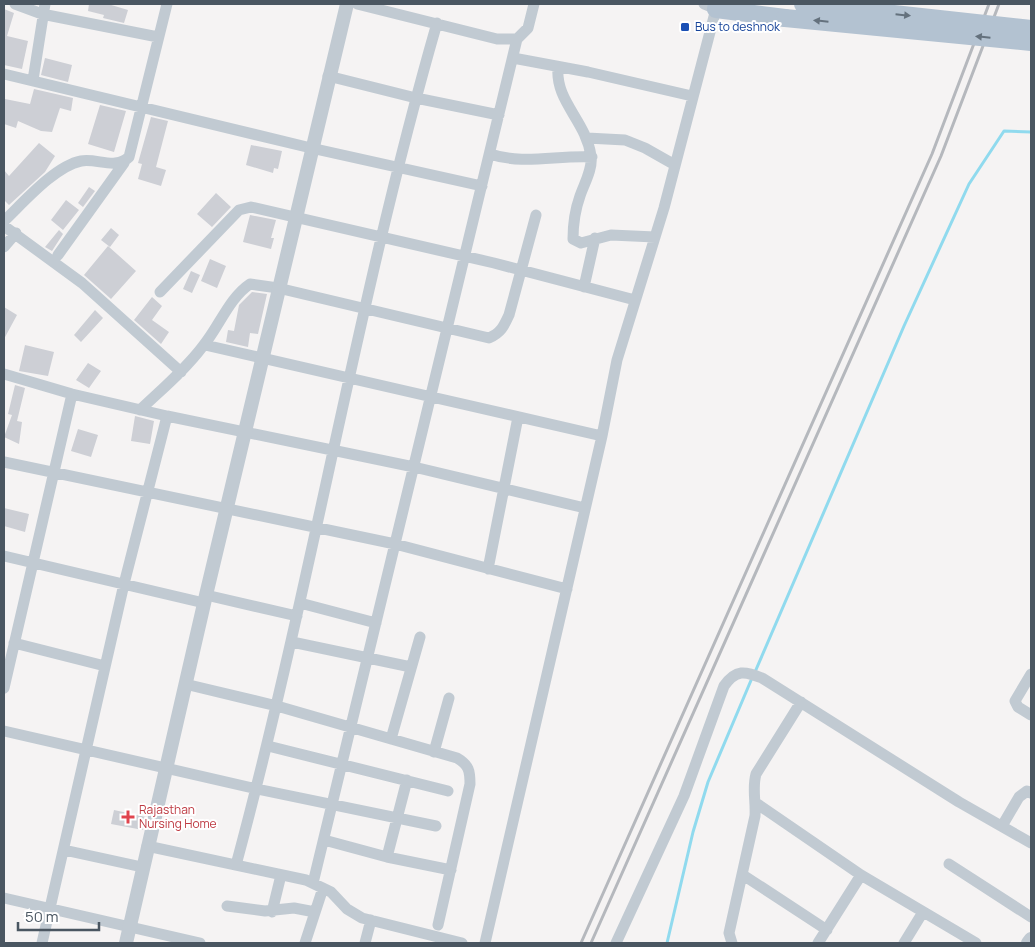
<svg xmlns="http://www.w3.org/2000/svg" width="1035" height="947" font-family="Manrope,sans-serif">
<rect width="100%" height="100%" fill="#f5f3f3"/>
<g fill="none" stroke-linecap="round" stroke-linejoin="round">
<path stroke="#90daee" stroke-width="3" d="M 755,672 L 904,326 L 969,184 L 1004,131 L 1031,132
M 667,943 L 693,832 L 708,782 L 752,678"/>
</g>
<path fill="#cdcfd5" d="M 89,4 L 108,4 L 128,10 L 124,23 L 103,18 L 104,15 L 88,11 Z
M 4,9 L 14,13 L 7,36 L 28,41 L 22,69 L 4,65 Z
M 45,58 L 72,65 L 68,82 L 41,75 Z
M 34,89 L 73,98 L 71,111 L 60,108 L 52,132 L 41,131 L 18,121 L 16,128 L 4,124 L 5,99 L 30,104 Z
M 100,105 L 126,111 L 114,152 L 88,144 Z
M 151,117 L 168,121 L 156,167 L 166,170 L 161,186 L 138,179 L 142,164 L 138,163 Z
M 39,143 L 55,156 L 45,172 L 9,205 L 4,200 L 4,170 L 9,176 Z
M 251,145 L 282,151 L 278,169 L 274,168 L 273,173 L 246,165 Z
M 89,187 L 95,191 L 83,207 L 78,203 Z
M 216,193 L 231,207 L 212,227 L 197,214 Z
M 66,200 L 79,210 L 63,230 L 51,220 Z
M 250,215 L 276,220 L 271,238 L 274,238 L 271,249 L 243,242 Z
M 111,228 L 119,235 L 110,247 L 101,240 Z
M 59,230 L 63,234 L 52,251 L 45,247 Z
M 108,246 L 136,271 L 111,299 L 84,275 Z
M 210,259 L 226,266 L 217,288 L 201,281 Z
M 191,271 L 200,275 L 192,293 L 183,289 Z
M 252,292 L 267,294 L 258,334 L 250,333 L 248,347 L 226,342 L 228,330 L 234,331 L 239,305 Z
M 152,297 L 162,306 L 152,320 L 169,332 L 161,344 L 134,320 Z
M 4,307 L 17,315 L 4,339 Z
M 95,310 L 103,318 L 81,342 L 74,335 Z
M 25,345 L 54,352 L 48,376 L 19,371 Z
M 88,363 L 101,371 L 89,388 L 76,380 Z
M 15,385 L 25,388 L 17,421 L 22,422 L 19,444 L 4,437 L 12,415 L 8,414 Z
M 135,416 L 154,421 L 150,444 L 131,441 Z
M 78,429 L 98,435 L 91,457 L 71,451 Z
M 4,508 L 29,514 L 25,532 L 4,526 Z
M 114,810 L 146,817 L 143,830 L 111,824 Z"/>
<g fill="none" stroke-linecap="round" stroke-linejoin="round">
<path stroke="#c1cad2" stroke-width="11" d="M 15,4 L 42,14 L 158,37
M 357,4 L 497,39 L 517,39 L 528,28 L 534,4
M 513,58 L 588,72 L 692,96
M 558,67 C 555,102 586,120 591,156 C 593,169 584,184 580,196 C 575,210 573,224 573,239 L 581,243 L 611,235 L 655,237
M 4,74 L 311,148 L 482,186
M 328,76 L 416,98 L 499,115
M 33,80 L 45,4
M 587,138 L 625,140 L 645,148 L 675,165
M 490,154 C 523,165 557,155 592,157
M 4,221 C 23,203 55,166 81,161 C 97,158 116,170 129,157 L 167,4
M 4,226 L 82,283 L 181,372
M 4,247 L 16,233
M 58,255 L 124,163
M 584,287 L 595,238
M 160,292 L 239,210 L 251,207 L 494,263 L 635,300
M 205,345 C 337,376 470,405 602,436
M 4,374 L 72,394 L 167,416 L 414,467 L 585,508
M 140,410 C 162,389 185,370 203,346 C 219,327 229,298 250,284 L 278,288 L 489,338 C 501,333 504,326 509,315 L 536,215
M 4,462 L 395,544 L 567,589
M 4,556 L 204,603
M 488,569 L 518,417
M 206,595 L 297,616
M 300,603 L 376,623
M 292,642 L 411,667
M 14,643 L 105,666
M 1031,674 L 1015,701 L 1018,707 L 1031,715
M 185,684 L 277,706 L 457,758 C 469,765 470,771 470,784 L 438,925
M 4,688 L 72,394
M 4,731 L 257,789 L 436,826
M 391,739 L 420,637
M 268,746 L 448,791
M 434,752 L 449,698
M 756,803 L 861,875 L 976,943
M 1002,826 L 1019,797 L 1027,791 L 1031,793
M 324,840 L 387,857 L 451,870
M 147,846 L 306,880 L 331,892 L 347,909 L 362,918 L 462,943
M 64,850 L 142,867
M 387,857 L 407,780
M 949,864 L 1031,917
M 236,865 C 311,587 357,301 437,23
M 743,875 L 827,930
M 313,883 L 517,39
M 4,898 L 200,943
M 227,906 L 265,911 L 294,908 L 315,912
M 272,912 L 281,875
M 42,943 L 124,584 L 167,416
M 305,943 L 323,888
M 365,943 L 371,920
M 485,943 L 602,436 L 617,360 L 664,208 L 716,9 L 704,4
M 616,943 L 684,796 L 724,686 C 736,669 745,671 762,678 L 959,802 L 1031,843
M 732,943 L 729,933 L 755,816 C 756,801 752,788 756,774 L 801,702
M 818,943 L 861,875
M 904,943 L 923,912"/>
<path stroke="#c1cad2" stroke-width="14" d="M 126,943 L 206,595 L 347,4
M 1028,943 L 1031,939"/>
<path stroke="#b3c2d1" stroke-width="18" d="M 717,4 L 716,9 L 785,18"/>
<path stroke="#b5b8bd" stroke-width="3" d="M 581,943 L 932,154 L 989,4
M 591,943 L 941,156 L 999,4"/>
<path stroke="#b3c2d1" stroke-width="18" d="M 803,4 L 1031,29
M 785,18 L 1031,42"/>
</g>
<defs><path id="oneway-solid" d="M-6-.8H1V-3.2L6.5 0L1 3.2V.8H-6Z" transform="scale(1.25)"/></defs>
<g fill="#64717d">
<use href="#oneway-solid" transform="translate(903 15) rotate(6)"/>
<use href="#oneway-solid" transform="translate(821 21) rotate(-174)"/>
<use href="#oneway-solid" transform="translate(983 37) rotate(-174)"/>
</g>
<rect fill="#1a4fb4" stroke="#fff" stroke-width="2" x="680" y="22" width="10" height="10" rx="2.5"/>
<path fill="#e0444e" stroke="#fff" stroke-width="2" d="M125.5 809.5h5v5h5v5h-5v5h-5v-5h-5v-5h5z"/>
<g text-anchor="middle" stroke-width="4" stroke-linejoin="round" paint-order="stroke">
<g font-size="12" fill="#164399" stroke="#fff" text-anchor="start">
<text x="695" y="31">Bus to deshnok</text>
</g>
<g font-size="12" fill="#be3a42" stroke="#fff" text-anchor="start">
<text x="139" y="814">Rajasthan<tspan x="139" dy="14">Nursing Home</tspan></text>
</g>
</g>
<rect width="1035" height="947" fill="none" stroke="#4a5661" stroke-width="10"/>
<path d="M18 922v8h81v-8" fill="none" stroke="#4a5661" stroke-width="2.5"/>
<text x="25" y="922" font-size="15" fill="#4a5661" stroke="#ffffff" stroke-width="4" paint-order="stroke">50 m</text>
</svg>
